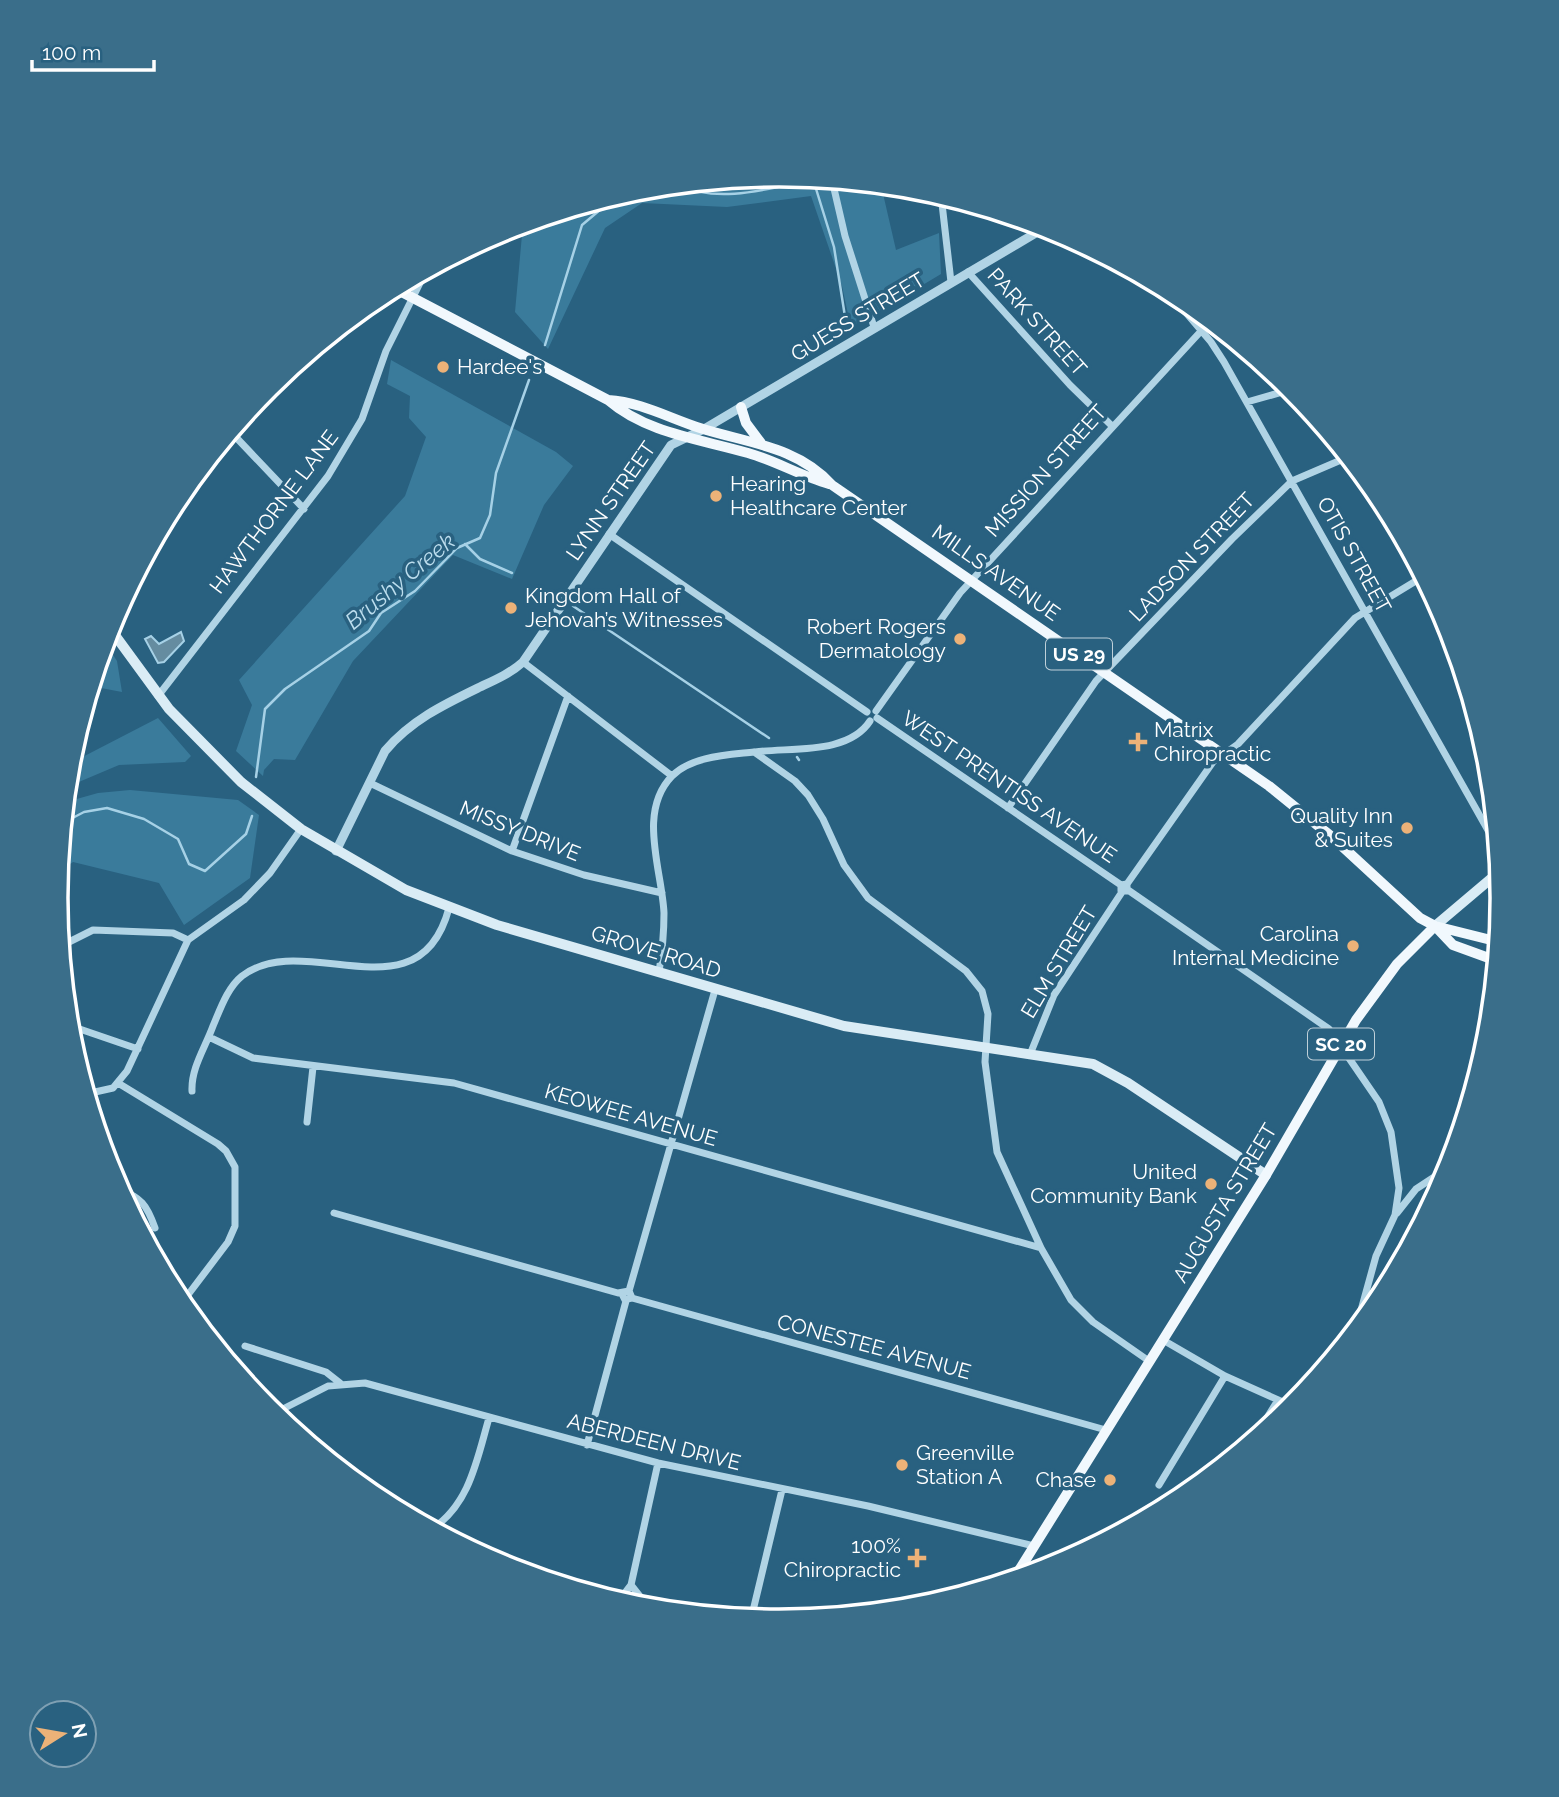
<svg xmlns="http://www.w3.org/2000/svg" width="1559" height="1797" font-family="Raleway,sans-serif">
<rect width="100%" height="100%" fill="#296180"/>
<path fill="#3a7b9b" d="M 753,178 L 770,182 L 817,179 L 881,185 L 896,250 L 939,233 L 941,274 L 851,328 L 842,286 L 811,196 L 727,207 L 642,203 L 605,228 L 548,349 L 515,312 L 523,224 L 639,189 Z
M 391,360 L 556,452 L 573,466 L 544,505 L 512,579 L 453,555 L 353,661 L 295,760 L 274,759 L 264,770 L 263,776 L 236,751 L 252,705 L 239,680 L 405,496 L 426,437 L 409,418 L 410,396 L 387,384 Z
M 105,643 L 117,661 L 122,692 L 101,688 L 93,680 Z
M 158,718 L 191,756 L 185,762 L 119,765 L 67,787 L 69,764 Z
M 130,790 L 238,800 L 259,815 L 250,878 L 184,925 L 159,883 L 73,862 L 58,873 L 66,802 L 98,793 Z"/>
<path fill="#658ca0" stroke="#a6d1e6" stroke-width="2" d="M 181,632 L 184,641 L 164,662 L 158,663 L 145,639 L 151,636 L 159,644 Z"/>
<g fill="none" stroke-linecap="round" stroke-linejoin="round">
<path stroke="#a6d1e6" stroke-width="2.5" d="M 813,179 L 834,247 L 846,323
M 680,185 C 719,205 774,187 816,179
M 545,345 L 582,225 L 607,204 L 633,196 L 637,189
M 465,544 L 480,559 L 512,573
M 573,606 L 769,738
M 797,757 L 799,760
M 256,777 L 265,709 L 285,689 L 369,631 L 381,613 L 415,591 L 457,548 L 480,538 L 490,515 L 496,473 L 529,380
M 63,823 L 84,812 L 107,808 L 144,819 L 178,839 L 189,864 L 205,871 L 246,834 L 252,816"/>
<path stroke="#b1d4e5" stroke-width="7" d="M 832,180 L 845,236 L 874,327
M 941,195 L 951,282
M 968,272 L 1070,385 L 1111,425
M 1165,288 L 1211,342 L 1224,362 L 1498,848
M 1247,402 L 1293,389
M 231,432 L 304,509
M 609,534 L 867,712
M 523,662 L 672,776
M 158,696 L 328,476 L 362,419 L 386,351 L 426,271
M 876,711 L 960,593 L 1202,330
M 877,718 L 1121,885 L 1127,884 L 1127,891 L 1121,891 L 1121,885
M 755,752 C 791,747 848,755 870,721
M 372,784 L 512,851 L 584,875 L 662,893
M 1008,808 L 1096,681 L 1232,539 L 1292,481 L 1348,457
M 512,851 L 568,696
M 1127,884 L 1213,762 L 1238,744 L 1355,618 L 1424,576
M 1128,890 L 1329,1029 L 1379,1102 L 1391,1132 L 1399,1188 L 1395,1215 L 1376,1256 L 1355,1332
M 61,946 L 93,930 L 173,933 L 188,940
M 659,972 C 662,953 664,933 664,913 C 662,870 637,812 672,776 C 692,756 728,755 754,752 L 795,781 L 808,795 L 823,819 L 844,865 L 868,898 L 966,971 L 982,991 L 988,1014 L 985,1062 L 997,1152 L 1041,1248 L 1071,1300 L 1093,1322 L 1149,1361
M 68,1025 L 138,1049
M 209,1037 L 253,1058 L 454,1083 L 1041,1248
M 1031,1052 L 1054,995 L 1122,892
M 118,1083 L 218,1144 L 226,1151 L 235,1167 L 235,1226 L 228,1242 L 181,1304
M 192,1091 C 191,1068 205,1048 213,1026 C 220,1010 227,988 242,976 C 305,928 419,1021 449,908
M 86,1094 L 113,1088 L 127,1071 L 188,940 L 244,900 L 270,873 L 301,829
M 307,1122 L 313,1067
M 118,1189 C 141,1197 147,1205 155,1228
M 334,1213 L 618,1293 L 629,1291 L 632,1298 L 625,1300 L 622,1294
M 1397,1213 L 1416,1189 L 1451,1166
M 629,1291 L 715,990
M 632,1298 L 1106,1430
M 1163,1340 L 1225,1376 L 1294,1407
M 245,1346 L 326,1372 L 340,1383
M 273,1414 L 328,1386 L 365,1383 L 658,1463 L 868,1506 L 1034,1546
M 1252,1442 L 1278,1400
M 587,1445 L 626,1301
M 1159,1485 L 1225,1376
M 432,1529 C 470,1504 477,1459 489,1418
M 618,1602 L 631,1585
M 650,1609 L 631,1585 L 658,1463
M 751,1619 L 782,1490"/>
<path stroke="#b1d4e5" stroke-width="9" d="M 336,851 L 385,751 C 411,720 445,704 480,687 C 495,680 511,673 523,662 L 671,445 L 704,429 L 1046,227"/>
<path stroke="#daecf5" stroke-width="10" d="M 109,627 L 169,709 L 241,782 L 301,829 L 406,890 L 497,925 L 844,1026 L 1093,1064 L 1128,1083 L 1266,1175
M 1435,926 L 1500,871"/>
<path stroke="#f1f8fd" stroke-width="10" d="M 394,288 L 608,400 C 646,433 700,439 748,453 C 776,461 801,476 829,484
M 608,400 C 641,402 669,418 700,428 C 747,443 797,446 832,485 L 1269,786 L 1332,837 L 1420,918 L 1435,926 L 1499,942
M 741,407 L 746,423 L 761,443
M 1435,926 L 1453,945 L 1497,961
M 1013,1580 L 1266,1175 L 1356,1020 L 1397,964 L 1435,926"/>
</g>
<g fill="#ecb278" stroke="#296180" stroke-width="2.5">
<circle cx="443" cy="367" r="7"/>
<circle cx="716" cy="496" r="7"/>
<circle cx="511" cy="608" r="7"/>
<circle cx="960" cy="639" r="7"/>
<path d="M1134.5 731.5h7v7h7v7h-7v7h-7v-7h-7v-7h7z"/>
<circle cx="1407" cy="828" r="7"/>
<circle cx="1353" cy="946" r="7"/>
<circle cx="1211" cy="1184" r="7"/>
<circle cx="902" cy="1465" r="7"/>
<circle cx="1110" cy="1480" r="7"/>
<path d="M913.5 1547.5h7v7h7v7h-7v7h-7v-7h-7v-7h7z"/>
</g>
<g text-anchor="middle" stroke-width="7" stroke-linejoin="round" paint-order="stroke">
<g fill="#296180" stroke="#bfd0d9" stroke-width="2">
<rect x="1046" y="638.5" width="66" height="31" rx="5"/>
<rect x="1308" y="1028.5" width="66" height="31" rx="5"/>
</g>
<g font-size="19" font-weight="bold" fill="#fff">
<text x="1079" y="661">US 29</text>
<text x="1341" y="1051">SC 20</text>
</g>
<g font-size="21" fill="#fff" stroke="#296180">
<text transform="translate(858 317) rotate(-31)" y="7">GUESS STREET</text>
<text transform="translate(1037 322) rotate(48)" y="7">PARK STREET</text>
<text transform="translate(1046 471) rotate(-48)" y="7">MISSION STREET</text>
<text transform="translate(611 501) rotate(-55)" y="7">LYNN STREET</text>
<text transform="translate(274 512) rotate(-53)" y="7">HAWTHORNE LANE</text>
<text transform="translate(1354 555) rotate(61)" y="7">OTIS STREET</text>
<text transform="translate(1192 557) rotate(-46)" y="7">LADSON STREET</text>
<text transform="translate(996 573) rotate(35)" y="7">MILLS AVENUE</text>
<text transform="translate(1009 787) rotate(34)" y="7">WEST PRENTISS AVENUE</text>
<text transform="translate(520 831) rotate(22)" y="7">MISSY DRIVE</text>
<text transform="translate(656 952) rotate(17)" y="7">GROVE ROAD</text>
<text transform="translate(1059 962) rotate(-59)" y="7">ELM STREET</text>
<text transform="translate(631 1115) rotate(16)" y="7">KEOWEE AVENUE</text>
<text transform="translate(1225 1203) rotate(-59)" y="7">AUGUSTA STREET</text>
<text transform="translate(874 1347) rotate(15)" y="7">CONESTEE AVENUE</text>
<text transform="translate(654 1442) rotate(14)" y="7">ABERDEEN DRIVE</text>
</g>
<g font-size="21" fill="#fff" stroke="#296180" text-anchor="end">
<text x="457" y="374" text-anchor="start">Hardee's</text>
<text x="730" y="491" text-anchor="start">Hearing<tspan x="730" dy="24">Healthcare Center</tspan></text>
<text x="525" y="603" text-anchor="start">Kingdom Hall of<tspan x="525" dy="24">Jehovah’s Witnesses</tspan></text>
<text x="946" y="634">Robert Rogers<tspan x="946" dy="24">Dermatology</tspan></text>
<text x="1154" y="737" text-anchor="start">Matrix<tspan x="1154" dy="24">Chiropractic</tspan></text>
<text x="1393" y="823">Quality Inn<tspan x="1393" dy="24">&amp; Suites</tspan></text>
<text x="1339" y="941">Carolina<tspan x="1339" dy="24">Internal Medicine</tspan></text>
<text x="1197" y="1179">United<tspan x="1197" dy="24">Community Bank</tspan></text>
<text x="916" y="1460" text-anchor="start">Greenville<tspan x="916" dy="24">Station A</tspan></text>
<text x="1096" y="1487">Chase</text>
<text x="901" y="1553">100%<tspan x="901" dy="24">Chiropractic</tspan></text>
</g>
<g font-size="23" font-style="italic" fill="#bcdded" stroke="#296180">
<text transform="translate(400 581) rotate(-40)" y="8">Brushy Creek</text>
</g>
</g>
<path d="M0 0H1559V1797H0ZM68 898a711 711 0 1 1 1422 0a711 711 0 1 1-1422 0Z" fill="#3a6e8a" fill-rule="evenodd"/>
<path fill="none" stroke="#fff" stroke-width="3.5" d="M68 898a711 711 0 1 1 1422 0a711 711 0 1 1-1422 0Z"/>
<g transform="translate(63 1734) rotate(79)"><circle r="33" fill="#296180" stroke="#7fa0b3" stroke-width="2"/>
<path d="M0-5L12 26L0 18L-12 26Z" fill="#ecb278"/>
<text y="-10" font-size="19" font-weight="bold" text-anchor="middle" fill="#ffffff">N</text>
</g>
<path d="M32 60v10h122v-10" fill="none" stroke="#ffffff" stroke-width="3.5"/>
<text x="42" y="60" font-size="21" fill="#ffffff" stroke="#296180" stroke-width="5" paint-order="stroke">100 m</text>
</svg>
